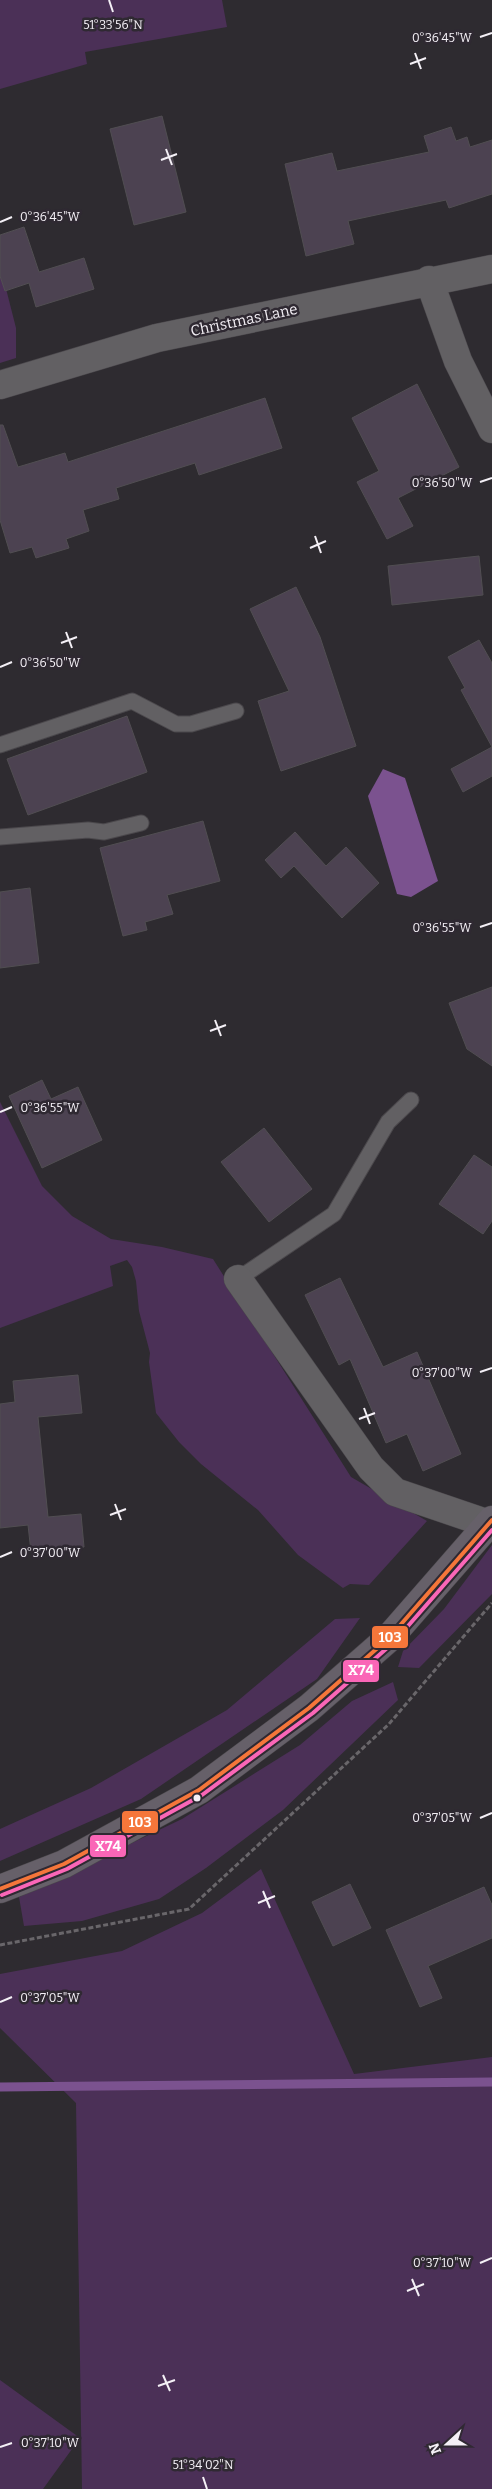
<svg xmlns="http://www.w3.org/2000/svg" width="492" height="2489" font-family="Bitter,serif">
<rect width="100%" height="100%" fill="#2e2b30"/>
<path fill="#4b3057" d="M 0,0 L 222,0 L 227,27 L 85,52 L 87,64 L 0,89 Z
M 0,265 L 16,328 L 16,358 L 0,363 Z
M 0,1102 L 42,1186 L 72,1216 L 111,1239 L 162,1247 L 213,1259 L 351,1477 L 427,1521 L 369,1585 L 350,1584 L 343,1588 L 298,1555 L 258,1510 L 201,1464 L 179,1442 L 156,1413 L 149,1362 L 150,1353 L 139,1311 L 136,1281 L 132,1267 L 127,1260 L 110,1266 L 113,1286 L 0,1328 Z
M 492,1545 L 492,1594 L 419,1668 L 398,1667 L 403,1651 L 444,1609 Z
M 360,1618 L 317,1679 L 141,1799 L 0,1861 L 0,1829 L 91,1788 L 227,1710 L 335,1619 Z
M 393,1682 L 398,1700 L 283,1810 L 206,1868 L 159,1899 L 82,1921 L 24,1926 L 19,1897 L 182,1819 L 300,1745 L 352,1701 Z
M 261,1869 L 354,2074 L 492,2057 L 492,2489 L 82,2489 L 76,2103 L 0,2028 L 0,1974 L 122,1951 L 202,1913 Z
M 0,2380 L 80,2438 L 43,2489 L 0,2489 Z"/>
<path fill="#7b528f" d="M 383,769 L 405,778 L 438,881 L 411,897 L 397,894 L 368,796 Z"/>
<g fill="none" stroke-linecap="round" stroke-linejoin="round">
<path stroke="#7b528f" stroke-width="9" d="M 0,2087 L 492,2082"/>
</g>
<path fill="#4c4251" stroke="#514e52" d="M 162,116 L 186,212 L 134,225 L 110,129 Z
M 451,127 L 456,141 L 467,137 L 470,147 L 492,140 L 492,194 L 449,208 L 446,200 L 348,221 L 354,244 L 306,256 L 285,164 L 332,153 L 337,171 L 429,152 L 424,136 Z
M 24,227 L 39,272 L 84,258 L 94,289 L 36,307 L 29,283 L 5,291 L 0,276 L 0,235 Z
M 417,384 L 459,467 L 398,498 L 413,526 L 387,539 L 357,482 L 379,471 L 352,418 Z
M 265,398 L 282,448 L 199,475 L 195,463 L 116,488 L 119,499 L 83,510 L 89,531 L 66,539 L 69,548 L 36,558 L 32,547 L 10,553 L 0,520 L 0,425 L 3,425 L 18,467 L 65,453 L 68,462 Z
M 479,556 L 483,595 L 392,605 L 388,566 Z
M 296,587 L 320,637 L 356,746 L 281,771 L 258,701 L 289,691 L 250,609 Z
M 479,640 L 492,663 L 492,776 L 463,792 L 451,769 L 492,747 L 461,690 L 465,688 L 448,657 Z
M 127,716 L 147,772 L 28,815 L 7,759 Z
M 203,821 L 220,881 L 167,895 L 173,914 L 145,922 L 147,930 L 123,936 L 100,848 Z
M 295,832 L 326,866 L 346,847 L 379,883 L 342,918 L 294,866 L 281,878 L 265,860 Z
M 30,888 L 39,963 L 0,968 L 0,892 Z
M 492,987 L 492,1066 L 467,1049 L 449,1003 Z
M 42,1080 L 51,1099 L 78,1087 L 102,1140 L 42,1168 L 9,1096 Z
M 264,1128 L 312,1189 L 269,1222 L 221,1162 Z
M 474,1155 L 492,1167 L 492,1221 L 483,1234 L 439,1204 Z
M 340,1278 L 383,1367 L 417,1352 L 461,1454 L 423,1471 L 407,1434 L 386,1443 L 350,1359 L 339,1365 L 305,1295 Z
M 78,1375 L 82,1413 L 38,1417 L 48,1517 L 81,1514 L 84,1547 L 31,1552 L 28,1525 L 0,1528 L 0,1404 L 15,1402 L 13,1381 Z
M 350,1884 L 371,1928 L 333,1946 L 312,1902 Z
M 484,1887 L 492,1905 L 492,1938 L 428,1966 L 442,1998 L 420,2007 L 386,1930 Z"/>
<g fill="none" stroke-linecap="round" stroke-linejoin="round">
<g stroke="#4b484c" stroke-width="17">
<path id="service" d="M 0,745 L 132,701 L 176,724 L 191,724 L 236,711
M 0,837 L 88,830 L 104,832 L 141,823
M 238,1279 L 334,1214 L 388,1122 L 411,1100"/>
</g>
<g stroke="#4b484c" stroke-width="29">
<path id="minor" d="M 429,280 L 458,361 L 492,429
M 0,385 L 157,338 L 492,269
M 238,1279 L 371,1468 L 395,1492 L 489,1524"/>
</g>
<g stroke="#4b484c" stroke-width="29">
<path id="primary" d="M 0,1889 L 64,1864 L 199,1790 L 309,1708 L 389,1638 L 492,1520"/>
</g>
<path stroke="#69666a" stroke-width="3" stroke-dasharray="5 2.5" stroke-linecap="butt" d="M 0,1945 L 189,1909 L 389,1724 L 492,1603"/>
<use href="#service" stroke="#626063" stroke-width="15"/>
<use href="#minor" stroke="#626063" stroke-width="28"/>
<use href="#primary" stroke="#666069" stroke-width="28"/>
<g stroke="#2f2932" stroke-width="8">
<path id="bus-1" d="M 0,1889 L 64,1864 L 199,1790 L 309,1708 L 389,1638 L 492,1520"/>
</g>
<g stroke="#2f2932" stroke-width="8">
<path id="bus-2" d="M 2,1895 L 67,1869 L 202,1795 L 313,1713 L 394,1642 L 492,1530"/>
</g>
<use href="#bus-1" stroke="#f5763a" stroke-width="4"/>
<use href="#bus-2" stroke="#fa66b7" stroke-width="4"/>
</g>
<path fill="none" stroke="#f4f0f6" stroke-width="2" d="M 109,0 L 113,12M 480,37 L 492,33M 415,53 L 421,69M 410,64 L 426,58M 166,149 L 172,165M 161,160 L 177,154M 0,222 L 12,217M 480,482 L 492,478M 315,536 L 321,553M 310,548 L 326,541M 66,632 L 72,648M 61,643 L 77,637M 0,667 L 12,662M 480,927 L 492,923M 215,1020 L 221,1036M 210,1031 L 226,1025M 0,1112 L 12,1107M 480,1372 L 492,1368M 364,1408 L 370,1424M 359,1419 L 375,1413M 115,1504 L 121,1520M 110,1515 L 126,1509M 0,1557 L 12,1552M 480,1818 L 492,1813M 263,1891 L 270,1908M 258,1903 L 275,1896M 0,2002 L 12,1997M 480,2263 L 492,2258M 412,2279 L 419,2296M 407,2291 L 424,2284M 163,2375 L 170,2391M 158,2386 L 175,2380M 0,2447 L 12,2443M 203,2477 L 207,2489"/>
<circle fill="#f4f0f6" stroke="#2f2932" stroke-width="2" cx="197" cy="1798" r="4.5"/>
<g text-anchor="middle" stroke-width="5" stroke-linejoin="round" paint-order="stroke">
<g font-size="15" fill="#f4f0f6" stroke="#2f2932">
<text transform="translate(244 320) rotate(-12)" y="5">Christmas Lane</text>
</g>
</g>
<g font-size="12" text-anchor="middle" fill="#f4f0f6" stroke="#2f2932" stroke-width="5" stroke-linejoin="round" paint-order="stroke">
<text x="113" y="29">51°33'56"N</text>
<text x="442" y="42">0°36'45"W</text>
<text x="50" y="221">0°36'45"W</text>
<text x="442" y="487">0°36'50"W</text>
<text x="50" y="667">0°36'50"W</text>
<text x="442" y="932">0°36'55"W</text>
<text x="50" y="1112">0°36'55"W</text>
<text x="442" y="1377">0°37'00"W</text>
<text x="50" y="1557">0°37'00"W</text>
<text x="442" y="1822">0°37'05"W</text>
<text x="50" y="2002">0°37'05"W</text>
<text x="442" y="2267">0°37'10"W</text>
<text x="50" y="2447">0°37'10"W</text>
<text x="203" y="2469">51°34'02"N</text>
</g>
<g stroke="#2f2932" stroke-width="2">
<rect x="371" y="1625" width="38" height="24" rx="5" fill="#f5763a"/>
<rect x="342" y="1659" width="38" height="24" rx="5" fill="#fa66b7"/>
<rect x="121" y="1810" width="38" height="24" rx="5" fill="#f5763a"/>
<rect x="89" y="1834" width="38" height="24" rx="5" fill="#fa66b7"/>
</g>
<g font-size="14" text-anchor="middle" font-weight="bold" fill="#fff">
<text x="390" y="1642">103</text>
<text x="361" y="1675">X74</text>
<text x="140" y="1827">103</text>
<text x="108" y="1851">X74</text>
</g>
<g transform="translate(447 2444) rotate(249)" stroke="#2f2932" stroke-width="4" paint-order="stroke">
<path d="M0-4L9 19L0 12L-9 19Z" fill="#f4f0f6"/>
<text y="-8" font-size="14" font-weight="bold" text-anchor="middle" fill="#f4f0f6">N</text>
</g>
</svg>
